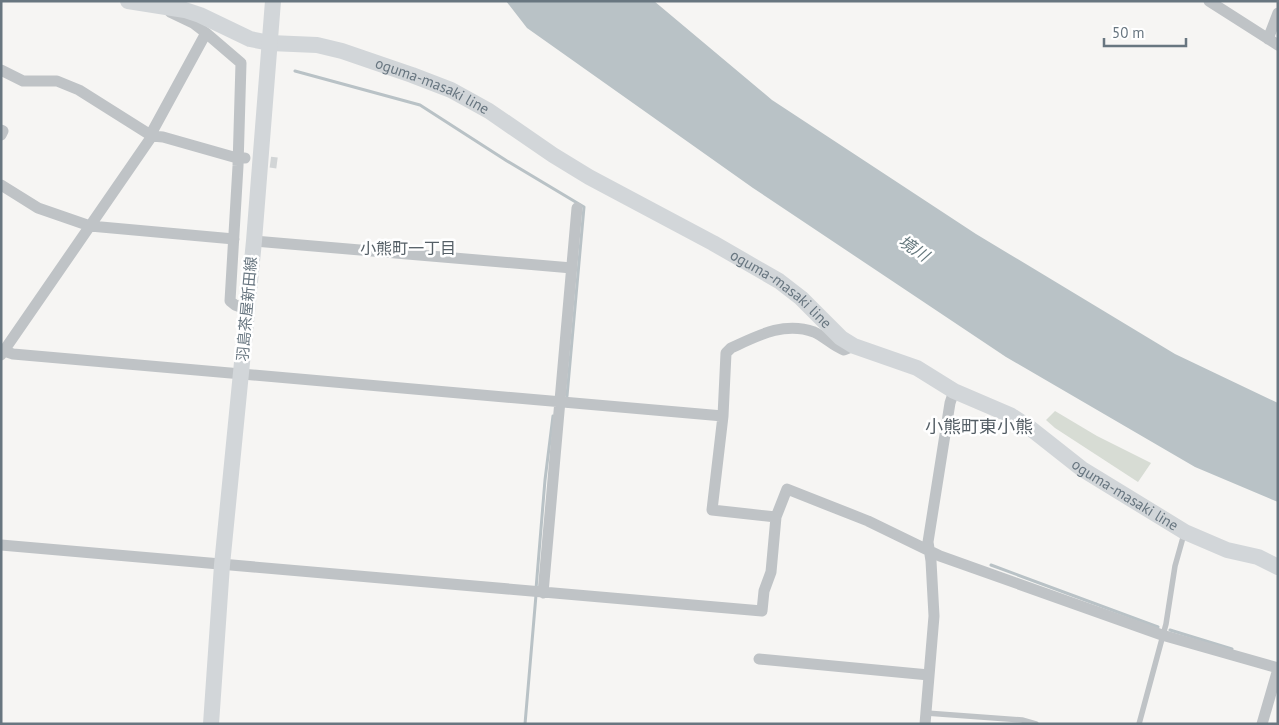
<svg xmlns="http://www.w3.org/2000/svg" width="1279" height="725" font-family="'PT Sans','Noto Sans JP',sans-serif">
<rect width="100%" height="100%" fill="#f6f5f3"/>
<path fill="#d7dcd4" d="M 1055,411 L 1097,436 L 1151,463 L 1138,482 L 1055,428 L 1046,420 Z"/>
<path fill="#b9c2c6" d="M 506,1 L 654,1 L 772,100 L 976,234 L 1175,354 L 1278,403 L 1278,502 L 1195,467 L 1006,357 L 753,188 L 527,28 Z"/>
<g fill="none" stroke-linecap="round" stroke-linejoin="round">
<path stroke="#b9c2c6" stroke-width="3" d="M 295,71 L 420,105 L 507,161 L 584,207 L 567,396
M 991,565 L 1158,627
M 536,589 L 545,480 L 553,416
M 1170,630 L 1232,649
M 525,724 L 536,595"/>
<path stroke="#d2d5d6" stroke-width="11" stroke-dasharray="11 5.5" stroke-linecap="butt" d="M 254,160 L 277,163"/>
<path stroke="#bfc3c6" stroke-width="5.5" d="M 926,713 L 1022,720 L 1036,724
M 1139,724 L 1166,624 L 1175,566 L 1184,534"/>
<path stroke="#bfc3c6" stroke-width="11" d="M 1209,1 L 1278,45
M 206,33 L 241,63 L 238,166 L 230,301 L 235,305 L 246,309
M 1268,39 L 1278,13
M 1,70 L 23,81 L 57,81 L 79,90 L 152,136 L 163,137 L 237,158 L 245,158
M 1,130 L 3,131 L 1,135
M 1,185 L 38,208 L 90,226 L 234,239
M 254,241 L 572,268
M 1,350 L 13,354 L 723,416
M 1,355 L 152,136 L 152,132 L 206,33 L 193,23 L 170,12
M 776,517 L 712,510 L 723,416 L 726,353 L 731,348 C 757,336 784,321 814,332 C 825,337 833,346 844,350 L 854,346
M 1,545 L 762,611 L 764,591 L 771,572 L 776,517 L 787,489 L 868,521 L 940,556 L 1162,635 L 1278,668
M 543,593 L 577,208
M 759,659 L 929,675
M 925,724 L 934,616 L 931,561 L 928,542 L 950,403 L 954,391
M 1262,724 L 1278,669"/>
<g stroke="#d2d6d9" stroke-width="16">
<path id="s1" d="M 128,1 L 185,10 L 200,15 L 250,39 L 270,43 L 317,45 L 342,51 L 412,75 L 451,90 L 489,111 L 553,155 L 589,177 L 713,243 L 779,281 L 801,298 L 841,338 L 854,346 L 917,368 L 954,391 L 1010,415 L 1030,428 L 1082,469 L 1185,532 L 1227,550 L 1258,557 L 1278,567"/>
<path d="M 211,724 L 222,565 L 254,241 L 273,1"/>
</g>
</g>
<g text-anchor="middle" stroke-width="5" stroke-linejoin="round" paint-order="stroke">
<g font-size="15" fill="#687680" stroke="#fff">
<text dy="5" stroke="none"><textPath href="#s1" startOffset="319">oguma-masaki line</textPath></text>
<text dy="5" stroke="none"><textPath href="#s1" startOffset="724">oguma-masaki line</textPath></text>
<text transform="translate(247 309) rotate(-85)" y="5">羽島茶屋新田線</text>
<text dy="5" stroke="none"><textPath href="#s1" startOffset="1129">oguma-masaki line</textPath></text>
</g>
<g font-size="16" fill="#555f66" stroke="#fff">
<text x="408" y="254">小熊町一丁目</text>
</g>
<g font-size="16" font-style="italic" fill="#64777c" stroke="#fff">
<text transform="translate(914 248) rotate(34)" y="6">境川</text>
</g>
<g font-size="18" fill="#555f66" stroke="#fff">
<text x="979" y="433">小熊町東小熊</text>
</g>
</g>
<rect width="1279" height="725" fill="none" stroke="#687680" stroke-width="5"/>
<path d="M1104 38v8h82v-8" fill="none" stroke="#687680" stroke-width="2.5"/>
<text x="1112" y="38" font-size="15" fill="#687680" stroke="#ffffff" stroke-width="4" paint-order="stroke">50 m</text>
</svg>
